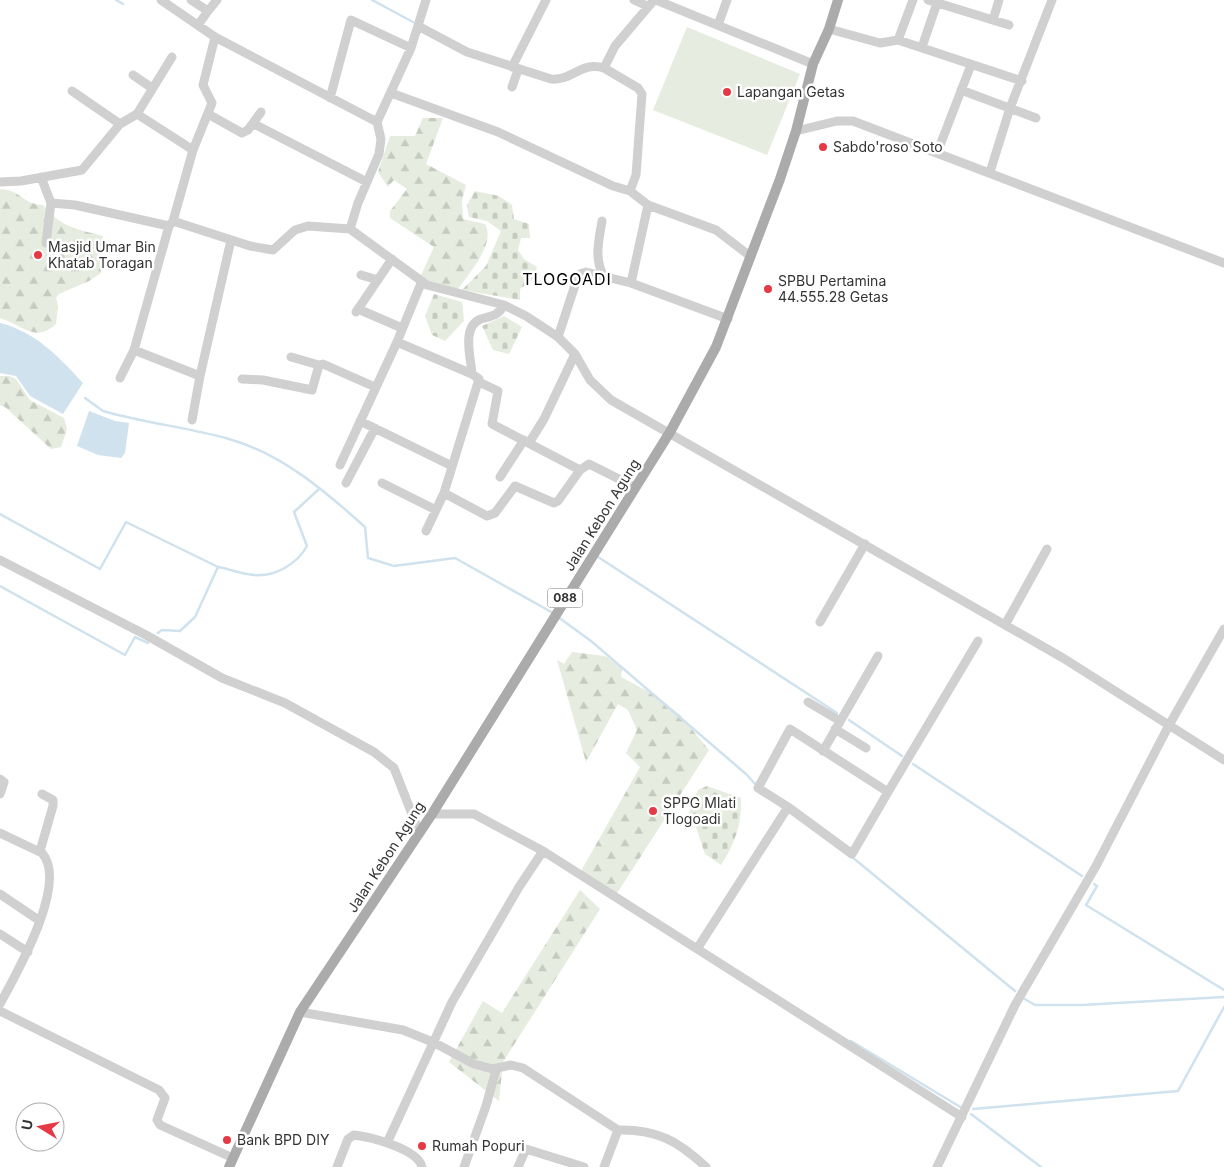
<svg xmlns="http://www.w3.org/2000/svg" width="1224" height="1167" font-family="Inter,sans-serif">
<defs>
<pattern id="forest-firs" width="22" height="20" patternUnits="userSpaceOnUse" patternTransform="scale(1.25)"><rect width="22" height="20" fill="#e6ecdf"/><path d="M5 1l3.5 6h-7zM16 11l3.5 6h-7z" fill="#c6cbc0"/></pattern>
<pattern id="cemetery-stones" width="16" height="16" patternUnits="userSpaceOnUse" patternTransform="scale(1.25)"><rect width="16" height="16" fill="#e6ecdf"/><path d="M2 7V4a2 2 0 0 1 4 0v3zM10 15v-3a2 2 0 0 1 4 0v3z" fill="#c6cbc0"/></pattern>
</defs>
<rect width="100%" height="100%" fill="#fff"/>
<path fill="url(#forest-firs)" d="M 423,118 L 443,118 L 426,164 L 466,185 L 462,200 L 463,219 L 485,224 C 496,244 469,273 458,289 L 431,282 L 421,275 L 434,247 L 390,218 L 390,211 L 407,189 L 394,180 L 388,187 L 378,172 L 390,136 L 415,136 Z
M 0,189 C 22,190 23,205 43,205 C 60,227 77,229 103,236 L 101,273 L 89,281 L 59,294 L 56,298 L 58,305 L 56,324 C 35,343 24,326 0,318 Z
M 0,376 L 9,376 L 16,379 L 30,400 L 64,418 L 67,429 L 61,447 L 51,449 L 5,407 L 0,405 Z
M 572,652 L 605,656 L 622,668 L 621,677 L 655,695 L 680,715 L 709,750 L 616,895 L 581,871 L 640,767 L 626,753 L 637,730 L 628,710 L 618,704 L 586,762 L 557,660 L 564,664 Z
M 580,890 L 600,909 L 503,1062 L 499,1101 L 449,1062 L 483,1001 L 502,1013 Z"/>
<path fill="url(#cemetery-stones)" d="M 475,191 L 499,196 L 512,205 L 514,219 L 529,224 L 530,238 L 521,238 L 518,250 L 524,259 L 537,267 L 533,280 L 520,289 L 520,300 L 462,290 L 486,266 L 501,231 L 487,221 L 469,217 L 467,205 Z
M 434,294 L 462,302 L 464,321 L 445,341 L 432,335 L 425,316 Z
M 504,316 L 522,327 L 509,354 L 493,350 L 482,326 Z
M 707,786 L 741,798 C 742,824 735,844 721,865 L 705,854 L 696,827 L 688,815 L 698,790 Z"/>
<path fill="#e6ecdf" d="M 687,27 L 800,74 L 767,155 L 653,110 Z"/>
<path fill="#cfe2ee" d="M 0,323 C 36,332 59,357 83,383 L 63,414 L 30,396 L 16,376 L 0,373 Z
M 89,411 L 115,421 L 129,423 L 125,453 L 121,458 L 98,455 L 77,446 Z"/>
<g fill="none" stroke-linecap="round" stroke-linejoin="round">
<path stroke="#cfe2ee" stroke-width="2.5" d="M 116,0 L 123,4
M 372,0 L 413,22
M 85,398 L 103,411 C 144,423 187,427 229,439 C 282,454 325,491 365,527 L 368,558 L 394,566 L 455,558 L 553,613
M 0,514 L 100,569 L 126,522 L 218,567
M 595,555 L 837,713
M 0,586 L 125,655 L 135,637 L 148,643
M 558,617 L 591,641 L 746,774 L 756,785
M 158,633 L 162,630 L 180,631 L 195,617 L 218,567 C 230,569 242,574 254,575 C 275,577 297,564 307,546 L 294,512 L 319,489
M 849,720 L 902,756
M 913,764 L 1082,876
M 852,857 L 1015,991
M 1094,884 L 1097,886 L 1086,905 L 1224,990
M 1023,998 L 1035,1005 L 1082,1005 L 1224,997
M 851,1041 L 962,1108
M 973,1109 L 1178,1091 L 1224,1007
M 971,1114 L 1041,1167"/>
<path stroke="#d0d0d0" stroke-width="9" d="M 161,0 L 215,37
M 191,0 L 208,11 L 198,25
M 634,0 L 647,6
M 654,0 L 615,46 L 604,68 L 638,88 L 642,94 L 636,175 L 630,191 L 648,205 L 716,230 L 750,256
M 656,0 L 813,64
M 928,0 L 1009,25
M 208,11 L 217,0
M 993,20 L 999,0
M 718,25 L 727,0
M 418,26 L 467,52 L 551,79 C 573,81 580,61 604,68
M 829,29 L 880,43 L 898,40 L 1022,81
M 898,40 L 913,0
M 922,47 L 937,3
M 512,67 L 546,0
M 133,75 L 152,88
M 512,87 L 518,70
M 961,90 L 1036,118
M 72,91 L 120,124
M 391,93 L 498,132 L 613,186 L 630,191
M 330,98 L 351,20 L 411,48
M 137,114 L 172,57
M 208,114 L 242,133 L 248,130 L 261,112
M 254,124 L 367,182
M 796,131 L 837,121 L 853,121 L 1224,263
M 937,153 L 971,65
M 990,172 L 1010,108 L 1052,0
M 41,177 L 51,203 L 46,243
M 0,182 L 21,181 L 82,170 L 120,124 L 137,114 L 193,150
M 51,203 L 75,205 L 169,226
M 173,221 L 250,246 L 273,250 L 295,230 L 308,226 L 350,229 L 427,285 L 504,305 L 526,316 L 558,337 L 575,354 L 590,380 L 611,400 L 1063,658 L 1224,760
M 602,221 C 599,240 594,257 603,275
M 350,229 L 358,203 L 379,154 L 381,139 L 377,122 L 411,48 L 426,0
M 231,240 L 200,376 L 134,350 L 169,226 L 173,221 L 193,150 L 212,103 L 203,85 L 215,37 L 377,122
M 361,275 L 378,280
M 422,281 L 397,342 L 472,374 L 479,379 L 444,493 L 487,516 L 495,513 L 515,486 L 554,503 L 558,501 L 580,470 L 589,464 L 635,487
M 631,283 L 648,205
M 358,309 L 402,328
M 356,312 L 392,259
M 558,337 L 577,279 L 580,274 L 586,272 L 631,283 L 728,319
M 291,357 L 319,365
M 472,374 C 471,358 461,326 481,319 C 492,316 498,316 504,305
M 120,378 L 134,350
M 242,379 L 263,380 L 312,390 L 319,365 L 323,364 L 375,387
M 479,382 L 498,391 L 492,424 L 580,470
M 192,420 L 200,376
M 360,421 L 452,466
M 529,443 L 544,419 L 575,354
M 340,465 L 397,342
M 500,477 L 524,440
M 346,483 L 375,428
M 382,483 L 436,510 L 444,493
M 426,531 L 436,510
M 0,560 L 146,635 L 222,678 L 285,703 L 374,752 L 394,768 L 419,832
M 820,622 L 865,544
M 1005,625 L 1047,549
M 808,702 L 840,721
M 790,729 L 888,792 L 852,854 L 788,807 L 758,788 Z
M 835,729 L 866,748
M 823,751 L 878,656
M 0,779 L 4,782 L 0,794
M 888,792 L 978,641
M 432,814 L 474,814 L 543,851 L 962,1117
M 0,833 L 42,853 C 69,883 16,974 0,1004
M 40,851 L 53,806 L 53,800 L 42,794
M 0,894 L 40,921
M 0,934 L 28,952
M 697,949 L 788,807
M 0,1011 L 159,1090 L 165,1098 L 157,1120 L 160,1125 L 233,1158
M 300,1012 L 403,1030 L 435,1043 L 474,1064 L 493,1069 L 511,1065 L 523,1068 L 618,1130
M 618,1130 C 657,1129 678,1141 706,1167
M 387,1143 L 452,1002 L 519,887 L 543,851
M 337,1167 L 348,1139 L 354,1135 C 371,1137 418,1149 422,1167
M 464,1167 L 486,1106 L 496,1070
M 518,1167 L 526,1149 L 584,1167
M 604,1167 L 618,1130
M 937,1167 L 1015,1005 L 1096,866 L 1168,727 L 1224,629"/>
<path stroke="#ababab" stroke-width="10" d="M 229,1167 L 300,1012 L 432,814 L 670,432 L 716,347 L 780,179 L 796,131 L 813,64 L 829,29 L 838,0"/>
</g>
<g fill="#e63946" stroke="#fff" stroke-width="2">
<circle cx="727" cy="92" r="5"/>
<circle cx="823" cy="147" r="5"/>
<circle cx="38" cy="255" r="5"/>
<circle cx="768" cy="289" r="5"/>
<circle cx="653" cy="811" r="5"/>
<circle cx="227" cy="1140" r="5"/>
<circle cx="422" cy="1146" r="5"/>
</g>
<g text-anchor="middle" stroke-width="5" stroke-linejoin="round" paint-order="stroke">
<rect fill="#fff" stroke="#707070" stroke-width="1" x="547.5" y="588.5" width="35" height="19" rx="4"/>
<g font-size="12" font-weight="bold" fill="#333">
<text x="565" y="602">088</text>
</g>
<g font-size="14" fill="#333" stroke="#fff" text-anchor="start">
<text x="737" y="97">Lapangan Getas</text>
<text x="833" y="152">Sabdo'roso Soto</text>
<text x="48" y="252">Masjid Umar Bin<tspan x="48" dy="16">Khatab Toragan</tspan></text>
<text x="778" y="286">SPBU Pertamina<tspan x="778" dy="16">44.555.28 Getas</tspan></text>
<text x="663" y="808">SPPG Mlati<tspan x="663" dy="16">Tlogoadi</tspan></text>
<text x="237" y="1145">Bank BPD DIY</text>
<text x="432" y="1151">Rumah Popuri</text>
</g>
<g font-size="14" fill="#333" stroke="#fff">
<text transform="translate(602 515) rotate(-58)" y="5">Jalan Kebon Agung</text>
<text transform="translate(386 857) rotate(-57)" y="5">Jalan Kebon Agung</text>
</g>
<g font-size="16" letter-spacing="1" fill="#000" stroke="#fff">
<text x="567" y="285">TLOGOADI</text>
</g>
</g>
<g transform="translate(40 1127) rotate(280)"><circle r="24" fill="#ffffff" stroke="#adadad"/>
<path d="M0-4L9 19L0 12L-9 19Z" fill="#e63946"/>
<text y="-8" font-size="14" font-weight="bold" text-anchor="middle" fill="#333333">U</text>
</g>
</svg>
